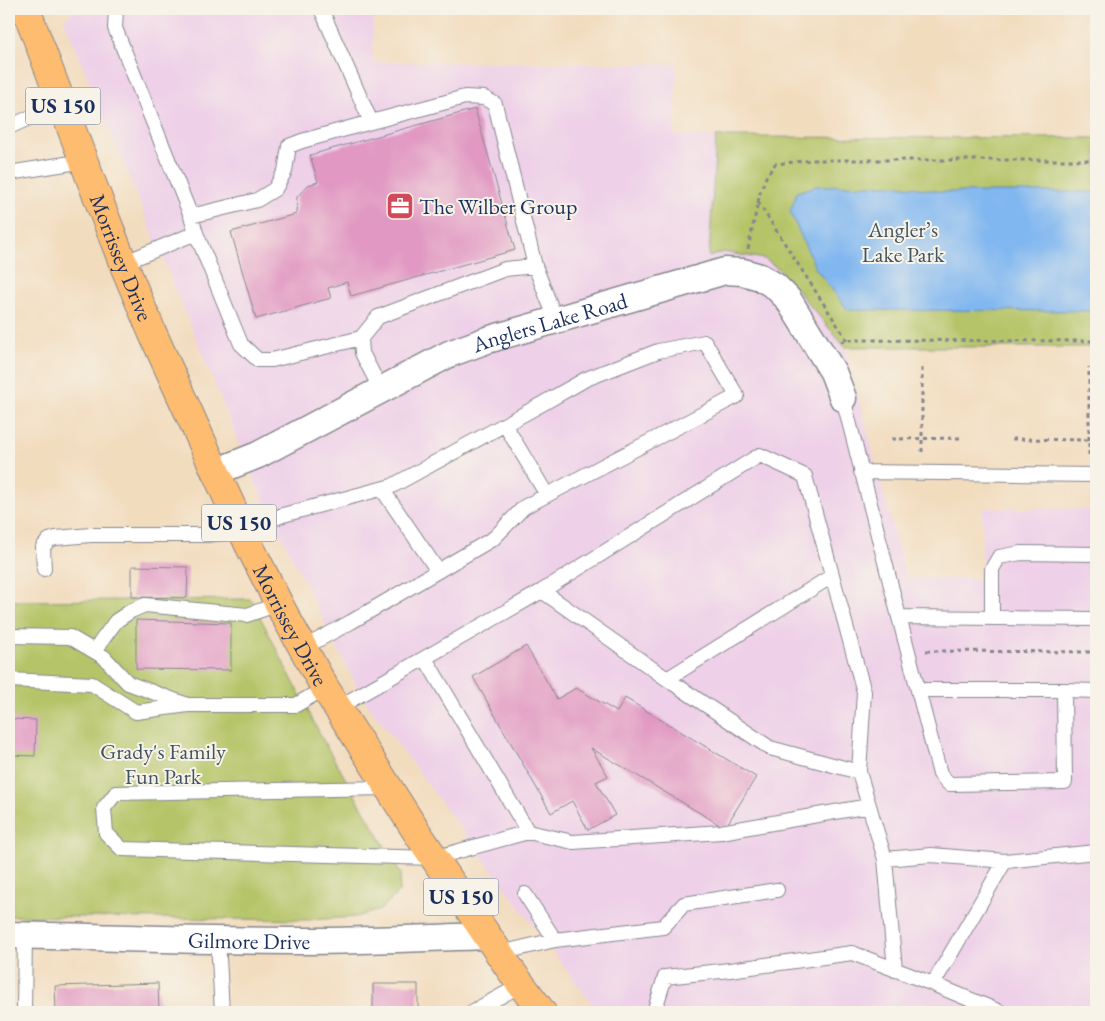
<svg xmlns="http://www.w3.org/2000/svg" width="1105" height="1021" font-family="'EB Garamond',serif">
<rect width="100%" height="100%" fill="#f7f3e8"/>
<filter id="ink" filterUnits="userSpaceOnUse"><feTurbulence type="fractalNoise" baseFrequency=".02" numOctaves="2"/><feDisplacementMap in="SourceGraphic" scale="10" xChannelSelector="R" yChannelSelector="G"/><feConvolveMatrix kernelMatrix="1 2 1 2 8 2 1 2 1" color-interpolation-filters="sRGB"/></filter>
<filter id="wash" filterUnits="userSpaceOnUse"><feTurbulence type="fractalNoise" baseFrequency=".0096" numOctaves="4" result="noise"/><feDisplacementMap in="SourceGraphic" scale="20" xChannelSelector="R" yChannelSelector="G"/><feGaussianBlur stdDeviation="1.12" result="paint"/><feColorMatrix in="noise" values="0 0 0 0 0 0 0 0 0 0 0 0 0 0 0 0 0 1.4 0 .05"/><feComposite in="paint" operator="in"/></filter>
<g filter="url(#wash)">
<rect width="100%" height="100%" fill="#f2dcbe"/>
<path fill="#eed0e8" d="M 74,9 L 373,9 L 373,62 L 677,64 L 674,135 L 716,137 L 709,256 L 723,252 L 765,259 L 780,270 L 845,347 L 906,578 L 981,579 L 983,508 L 1096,509 L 1096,1012 L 598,1012 L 361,695 L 260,493 L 64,20 Z"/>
<path fill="#b5c467" stroke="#687a62" d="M 716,137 L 1096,138 L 1096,347 L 845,347 L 780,270 L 765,259 L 723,252 L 709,257 Z
M 251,599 L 324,742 L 401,874 L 399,892 L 380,910 L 356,917 L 307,920 L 9,916 L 9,601 Z"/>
<path fill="#81b7f0" stroke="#4e73a7" d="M 863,185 L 899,185 L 943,192 L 1096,192 L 1096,311 L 848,310 L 816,269 L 790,212 L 797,192 L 816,186 Z"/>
<g id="blocks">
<path fill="#e198c2" d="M 475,109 L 515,250 L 351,296 L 347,282 L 328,288 L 331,298 L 256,319 L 231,232 L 296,214 L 297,197 L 308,185 L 318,182 L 310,155 Z
M 132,566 L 188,567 L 187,598 L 132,597 Z
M 136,620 L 231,623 L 231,670 L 136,669 Z
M 526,646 L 557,699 L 576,688 L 617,712 L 625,698 L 756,777 L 725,828 L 591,748 L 608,776 L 596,782 L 615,815 L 588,830 L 572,801 L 551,813 L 473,677 Z
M 9,719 L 36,720 L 35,756 L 9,755 Z
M 158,983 L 159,1012 L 56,1012 L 55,986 Z
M 373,984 L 418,984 L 418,1012 L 373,1012 Z"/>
</g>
</g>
<g filter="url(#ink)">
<use href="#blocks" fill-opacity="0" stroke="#86868e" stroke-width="1"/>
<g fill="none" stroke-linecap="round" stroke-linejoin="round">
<g stroke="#86868e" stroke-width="16">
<path id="service" d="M 116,9 L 115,28 L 191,216 L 196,233 L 123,263
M 371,122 L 465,97 L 484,98 L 495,104 L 535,266
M 9,127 L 62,103
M 9,173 L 84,161
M 191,216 L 257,200 L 275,189 L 285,171 L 289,146 L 302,141 L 371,122 L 321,9
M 196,233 L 241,344 L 258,360 L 272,360 L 361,338
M 381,390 L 362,353 L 361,338 L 378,317 L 505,269 L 535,266 L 556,320
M 843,398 L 899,617 L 1096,619
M 505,425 L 547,495
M 861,472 L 1096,475
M 382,489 L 438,571
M 44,569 L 43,547 L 49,540 L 56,538 L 91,535 L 207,535 L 243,531 L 283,515 L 392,486 L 533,409 L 586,379 L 658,351 L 705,342 L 737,396 L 524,507 L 494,538 L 351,622 L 303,648
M 542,591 L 667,679 L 832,576
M 899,617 L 940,774 L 949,784 L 1065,782 L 1064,690 L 1096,691
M 992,618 L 992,569 L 999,557 L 1021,553 L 1096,554
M 9,636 L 70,637 L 104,657 L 128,683 L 185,704
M 94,651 L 116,621 L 131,611 L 145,605 L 247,615 L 279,604
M 425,658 L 528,832
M 667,679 L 770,748 L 859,772
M 9,680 L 92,684 L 136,712 L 188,705 L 296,705 L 325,688
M 918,690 L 1064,690
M 337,708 L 542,591 L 760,455 L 805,476 L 864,692 L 859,772 L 885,859 L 931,855 L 1005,861
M 389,788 L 116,793 L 104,808 L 106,833 L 122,849 L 434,858 L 528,832 L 573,842 L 721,832 L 869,806
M 885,859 L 895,970
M 525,894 L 555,940
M 218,940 L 222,1012
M 500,953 L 555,940 L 663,927 L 684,904 L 777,890
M 933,984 L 1005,861 L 1096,852
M 24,1012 L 25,935
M 472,1012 L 521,985
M 654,1012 L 665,977 L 730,970 L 852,953 L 933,984 L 1000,1012"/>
</g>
<g stroke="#86868e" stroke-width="29">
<g id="minor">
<path id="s1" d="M 215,472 L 258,455 L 449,354 L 487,340 L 725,271 L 743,272 L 760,277 L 775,286 L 788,299 L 833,372 L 843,398"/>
<path id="s2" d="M 9,935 C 106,937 204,941 302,941 C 364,941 426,938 488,936"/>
</g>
</g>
<g stroke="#86868e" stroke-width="30">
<g id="primary">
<path id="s3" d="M 26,9 L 92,183 L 123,263 L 152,332 L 249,545 L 283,612 L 325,688 L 418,834 L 514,975 L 542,1012"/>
</g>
</g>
<path stroke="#86868e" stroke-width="3" stroke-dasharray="4 4" stroke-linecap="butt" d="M 758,202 L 847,340
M 748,249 L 760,193 L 766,177 L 775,164 L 813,160 L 1096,160
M 841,342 L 847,340 L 1096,341
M 922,368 L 922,455
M 892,439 L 964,438
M 1012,439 L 1089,440 L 1089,457
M 1089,440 L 1089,367
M 926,651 L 1096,652"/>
<use href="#service" stroke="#fff" stroke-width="14"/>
<use href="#minor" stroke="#fff" stroke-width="26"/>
<use href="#primary" stroke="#fdbc70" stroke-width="28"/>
</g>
</g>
<defs>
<g id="office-square" transform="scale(1.4375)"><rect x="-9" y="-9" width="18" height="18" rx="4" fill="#d1495b" stroke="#f7f3e8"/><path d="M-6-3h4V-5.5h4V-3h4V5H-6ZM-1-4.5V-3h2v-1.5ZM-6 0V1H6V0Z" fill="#fff"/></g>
</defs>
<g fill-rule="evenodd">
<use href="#office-square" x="400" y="206"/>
</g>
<g text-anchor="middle" stroke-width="4" stroke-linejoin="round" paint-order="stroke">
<g fill="#f7f3e8" stroke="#5d6a87" stroke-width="1">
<rect x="25.5" y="87.5" width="75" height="37" rx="4"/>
<rect x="201.5" y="504.5" width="75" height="37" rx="4"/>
<rect x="423.5" y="878.5" width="75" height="37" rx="4"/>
</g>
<g font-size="21" font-weight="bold" fill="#1b2f5e">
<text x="63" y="113">US 150</text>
<text x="239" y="530">US 150</text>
<text x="461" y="904">US 150</text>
</g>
<g font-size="22" fill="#1b2f5e" stroke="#f7f3e8" text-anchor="start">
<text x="419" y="214">The Wilber Group</text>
</g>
<g font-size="22" fill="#425460" stroke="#f7f3e8">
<text x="903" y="237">Angler’s<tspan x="903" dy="25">Lake Park</tspan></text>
<text x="163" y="759">Grady's Family<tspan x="163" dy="25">Fun Park</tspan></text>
</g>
<g font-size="22" fill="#1b2f5e" stroke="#f7f3e8">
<text dy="8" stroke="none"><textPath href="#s3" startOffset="266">Morrissey Drive</textPath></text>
<text dy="8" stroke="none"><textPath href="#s1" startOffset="368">Anglers Lake Road</textPath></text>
<text dy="8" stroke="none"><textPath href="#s3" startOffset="671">Morrissey Drive</textPath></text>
<text dy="8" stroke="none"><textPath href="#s2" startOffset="240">Gilmore Drive</textPath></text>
</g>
</g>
<rect width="1105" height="1021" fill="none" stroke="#f7f3e8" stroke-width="30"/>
</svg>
